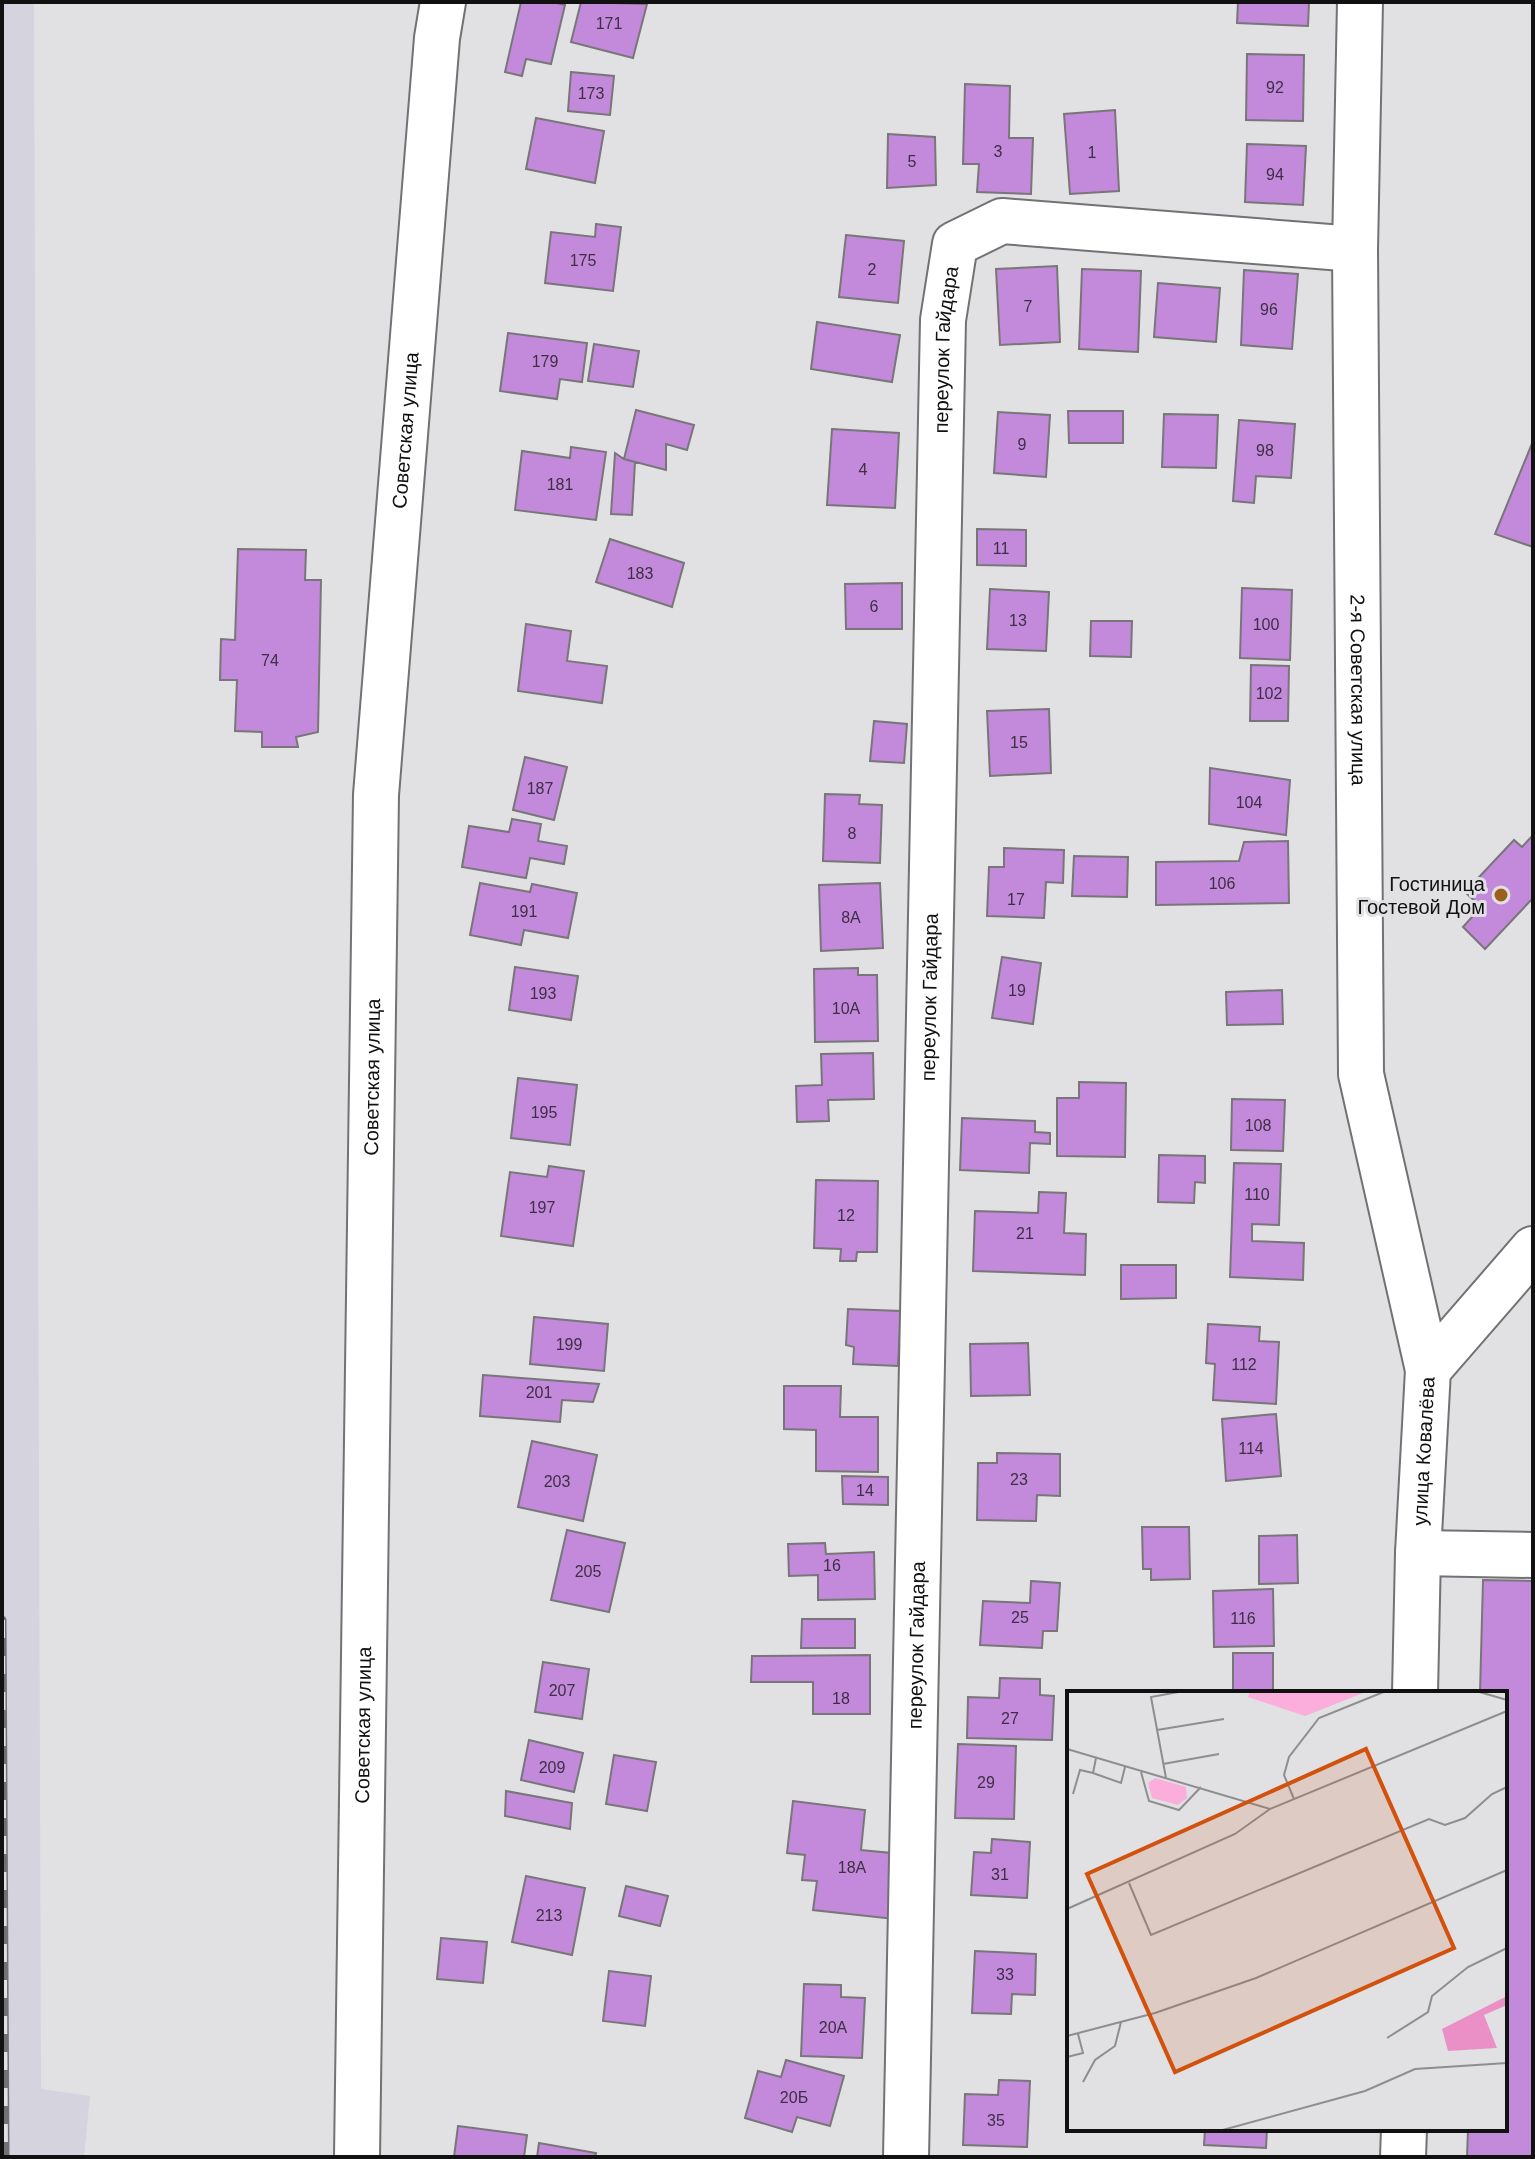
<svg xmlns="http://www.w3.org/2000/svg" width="1535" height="2159" font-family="Arial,sans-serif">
<rect width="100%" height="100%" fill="#e1e1e4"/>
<path fill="#d4d3de" d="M 2,2 L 34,2 L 41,2089 L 90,2096 L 84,2157 L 2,2157 Z"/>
<path fill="#c389da" stroke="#787679" stroke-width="2" d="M 521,2 L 552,2 L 565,5 L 551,64 L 526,59 L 522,76 L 505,72 Z
M 581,2 L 647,4 L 633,58 L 571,42 Z
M 1238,2 L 1309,2 L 1308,26 L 1237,23 Z
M 1247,54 L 1304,55 L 1303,121 L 1246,120 Z
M 571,72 L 614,76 L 610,115 L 568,111 Z
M 965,84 L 1010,86 L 1009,138 L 1033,138 L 1031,194 L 977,192 L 979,164 L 963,164 Z
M 1115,110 L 1119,191 L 1070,194 L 1064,114 Z
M 536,118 L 604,131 L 595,183 L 526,169 Z
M 888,134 L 935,137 L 936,185 L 887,188 Z
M 1247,144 L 1306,146 L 1303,205 L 1245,202 Z
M 596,224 L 621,227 L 613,291 L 545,283 L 551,232 L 595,237 Z
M 846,235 L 904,241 L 898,303 L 839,297 Z
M 1057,266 L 1060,342 L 1000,345 L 996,269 Z
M 1082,269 L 1141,271 L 1138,352 L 1079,349 Z
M 1244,270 L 1298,274 L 1292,349 L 1241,345 Z
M 1158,283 L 1220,288 L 1216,342 L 1154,337 Z
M 817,322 L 900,335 L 892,382 L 811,369 Z
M 508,333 L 587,343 L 582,382 L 560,379 L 557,399 L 500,391 Z
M 594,344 L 639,351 L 633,387 L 588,381 Z
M 636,410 L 694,425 L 687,450 L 666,444 L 666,470 L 624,459 Z
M 1068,411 L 1123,411 L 1123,443 L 1069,443 Z
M 998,412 L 1050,415 L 1046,477 L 994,473 Z
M 1164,414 L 1218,415 L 1216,468 L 1162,467 Z
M 1239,420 L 1295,424 L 1291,478 L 1256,476 L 1254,503 L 1233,501 Z
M 832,429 L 899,433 L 895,508 L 827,505 Z
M 1533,441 L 1533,547 L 1495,534 Z
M 571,447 L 606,452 L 596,520 L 515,510 L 522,451 L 570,458 Z
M 615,453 L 624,459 L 635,462 L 632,515 L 611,514 Z
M 977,529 L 1026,530 L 1026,566 L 977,565 Z
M 610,539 L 684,563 L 672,607 L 596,582 Z
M 238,549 L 306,550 L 305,580 L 321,580 L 318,732 L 296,737 L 298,747 L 262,747 L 262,732 L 235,731 L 237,680 L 220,680 L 221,639 L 235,640 Z
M 902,583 L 902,629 L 846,629 L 845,584 Z
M 1242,588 L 1292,590 L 1290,660 L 1240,658 Z
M 990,589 L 1049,592 L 1046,651 L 987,649 Z
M 1091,621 L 1132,621 L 1131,657 L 1090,656 Z
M 526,624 L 571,631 L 567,661 L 607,666 L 602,703 L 518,691 Z
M 1251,665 L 1289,666 L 1288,721 L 1250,721 Z
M 1049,709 L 1051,773 L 990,776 L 987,711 Z
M 874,721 L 907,724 L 904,763 L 870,761 Z
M 525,757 L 567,767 L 554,820 L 513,810 Z
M 1210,768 L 1290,780 L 1286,835 L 1209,824 Z
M 825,794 L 860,795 L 859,804 L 882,805 L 880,863 L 823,861 Z
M 512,819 L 541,824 L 538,841 L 567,846 L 564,864 L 530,858 L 526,878 L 462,867 L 469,826 L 509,832 Z
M 1533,835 L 1533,898 L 1485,949 L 1463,927 L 1481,907 L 1465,892 L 1514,840 L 1522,847 Z
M 1288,841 L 1289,903 L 1156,905 L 1156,862 L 1239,861 L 1244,842 Z
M 1004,848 L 1064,850 L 1063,883 L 1046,882 L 1044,918 L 987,916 L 989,867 L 1004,867 Z
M 1074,856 L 1128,857 L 1127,897 L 1072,896 Z
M 480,883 L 530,892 L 532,884 L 577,893 L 568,938 L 524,930 L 521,945 L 470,935 Z
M 880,883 L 883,948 L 821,951 L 819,885 Z
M 1002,957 L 1041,963 L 1033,1024 L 992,1018 Z
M 515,967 L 578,976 L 571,1020 L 509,1010 Z
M 858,968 L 858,975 L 877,975 L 878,1041 L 815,1042 L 814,969 Z
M 1282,990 L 1283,1024 L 1227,1025 L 1226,992 Z
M 873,1053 L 874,1099 L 828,1100 L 829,1121 L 797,1122 L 796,1086 L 822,1085 L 821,1054 Z
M 518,1078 L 577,1085 L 570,1145 L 511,1138 Z
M 1079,1082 L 1126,1083 L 1125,1157 L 1057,1156 L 1057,1098 L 1079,1098 Z
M 1232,1099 L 1285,1100 L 1283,1151 L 1231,1150 Z
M 962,1118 L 1035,1121 L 1035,1132 L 1050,1133 L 1050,1144 L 1030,1143 L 1029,1173 L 960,1170 Z
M 1159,1155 L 1205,1156 L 1205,1183 L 1195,1182 L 1194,1203 L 1158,1202 Z
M 1234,1163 L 1281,1164 L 1279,1225 L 1252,1224 L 1252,1241 L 1304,1243 L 1303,1280 L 1230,1277 Z
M 549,1166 L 584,1171 L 573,1246 L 501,1236 L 510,1172 L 547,1177 Z
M 816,1180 L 878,1181 L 877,1252 L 857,1252 L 856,1261 L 840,1261 L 841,1249 L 814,1248 Z
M 1039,1192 L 1066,1193 L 1064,1233 L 1086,1234 L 1085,1275 L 973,1271 L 975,1211 L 1038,1213 Z
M 1121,1265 L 1176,1265 L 1176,1298 L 1121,1299 Z
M 848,1309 L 901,1311 L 898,1366 L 853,1364 L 854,1347 L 846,1345 Z
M 534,1317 L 608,1324 L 604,1371 L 530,1364 Z
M 1208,1324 L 1260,1327 L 1259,1341 L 1279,1342 L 1276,1404 L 1213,1400 L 1215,1364 L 1206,1363 Z
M 1028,1343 L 1030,1395 L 971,1396 L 970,1344 Z
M 483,1375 L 599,1384 L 593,1402 L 562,1400 L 560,1422 L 480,1416 Z
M 784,1386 L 841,1386 L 840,1417 L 878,1417 L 878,1472 L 816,1471 L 816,1430 L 784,1429 Z
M 1276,1414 L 1281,1476 L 1226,1481 L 1222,1419 Z
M 532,1441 L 597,1455 L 583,1521 L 518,1507 Z
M 997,1453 L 1060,1454 L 1060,1496 L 1037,1495 L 1036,1521 L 977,1520 L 978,1463 L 997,1463 Z
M 842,1476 L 888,1477 L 888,1505 L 843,1504 Z
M 1142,1527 L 1189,1527 L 1190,1579 L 1151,1580 L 1151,1569 L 1143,1569 Z
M 567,1530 L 625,1543 L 609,1612 L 551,1600 Z
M 1297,1535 L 1298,1583 L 1259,1584 L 1259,1536 Z
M 825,1543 L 826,1554 L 874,1552 L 875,1599 L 818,1600 L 818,1575 L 789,1576 L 788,1544 Z
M 1483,1580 L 1533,1581 L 1533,2157 L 1467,2157 L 1468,2129 L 1505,2129 L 1505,1693 L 1480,1693 Z
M 1031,1581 L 1060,1583 L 1057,1631 L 1043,1631 L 1042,1648 L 980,1645 L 983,1601 L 1030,1603 Z
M 1273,1589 L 1274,1646 L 1214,1647 L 1213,1591 Z
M 802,1619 L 855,1619 L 855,1648 L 801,1648 Z
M 1233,1653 L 1273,1653 L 1273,1693 L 1233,1693 Z
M 870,1655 L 870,1714 L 813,1714 L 813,1682 L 751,1682 L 752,1656 Z
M 543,1662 L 589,1669 L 582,1719 L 535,1712 Z
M 1000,1678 L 1040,1679 L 1040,1695 L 1054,1696 L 1052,1740 L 967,1738 L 968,1697 L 999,1698 Z
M 529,1740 L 583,1753 L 574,1792 L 521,1780 Z
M 958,1744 L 1016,1746 L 1014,1819 L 955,1818 Z
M 614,1755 L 656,1762 L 647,1811 L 606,1804 Z
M 506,1791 L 572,1803 L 570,1829 L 505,1816 Z
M 793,1801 L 865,1810 L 861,1850 L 902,1854 L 894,1919 L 813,1910 L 817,1881 L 802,1880 L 805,1855 L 787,1853 Z
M 992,1839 L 1030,1842 L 1027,1898 L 971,1895 L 974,1852 L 991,1853 Z
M 526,1876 L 585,1888 L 572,1955 L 512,1942 Z
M 626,1886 L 668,1896 L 660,1926 L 619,1916 Z
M 441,1938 L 487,1942 L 483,1983 L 437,1979 Z
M 975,1951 L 1036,1954 L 1035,1995 L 1012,1994 L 1011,2014 L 972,2013 Z
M 609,1971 L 651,1976 L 645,2026 L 603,2021 Z
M 804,1984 L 841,1985 L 841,1997 L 865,1998 L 862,2058 L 801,2056 Z
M 786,2060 L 844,2076 L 830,2126 L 797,2117 L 792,2132 L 745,2118 L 758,2071 L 781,2077 Z
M 999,2080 L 1030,2081 L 1027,2147 L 963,2145 L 965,2094 L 998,2095 Z
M 458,2126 L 527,2135 L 524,2157 L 454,2157 Z
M 1205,2129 L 1267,2129 L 1266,2148 L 1204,2145 Z
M 539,2143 L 596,2153 L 595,2157 L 537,2157 Z"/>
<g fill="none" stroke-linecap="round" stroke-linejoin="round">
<g stroke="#727275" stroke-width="48">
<g id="minor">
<path id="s1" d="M 1360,2 L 1355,249 L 1361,1074 L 1428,1370"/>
<path d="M 1418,1553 L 1533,1555"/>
<path id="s2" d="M 1415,1693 L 1418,1553 L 1428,1370 L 1533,1249"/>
<path id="s3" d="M 357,2157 L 376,795 L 437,38 L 443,2"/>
<path id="s4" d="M 906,2157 L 943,320 L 955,244 L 1002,221 L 1355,249"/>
<path d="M 1403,2157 L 1404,2129"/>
</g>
</g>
<use href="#minor" stroke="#fff" stroke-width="44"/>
<g stroke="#727274" stroke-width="9">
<path id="rail" d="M 2,1620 L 5,2157"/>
</g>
<use href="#rail" stroke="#e1e1e4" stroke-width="6" stroke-dasharray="18" stroke-linecap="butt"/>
</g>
<circle fill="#9a601e" stroke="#e1e1e4" stroke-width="3" cx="1501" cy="895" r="8"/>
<g text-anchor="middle" stroke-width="6" stroke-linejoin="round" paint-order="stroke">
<g font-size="16" fill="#3e2f44">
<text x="609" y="29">171</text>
<text x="1275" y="93">92</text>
<text x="591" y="99">173</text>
<text x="998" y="157">3</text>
<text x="1092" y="158">1</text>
<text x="912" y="167">5</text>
<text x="1275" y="180">94</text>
<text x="583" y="266">175</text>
<text x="872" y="275">2</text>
<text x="1028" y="312">7</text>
<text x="1269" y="315">96</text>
<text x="545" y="367">179</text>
<text x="1022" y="450">9</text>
<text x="1265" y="456">98</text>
<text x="863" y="475">4</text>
<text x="560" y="490">181</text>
<text x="1001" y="554">11</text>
<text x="640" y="579">183</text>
<text x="874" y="612">6</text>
<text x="1018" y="626">13</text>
<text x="1266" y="630">100</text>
<text x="270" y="666">74</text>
<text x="1269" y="699">102</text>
<text x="1019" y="748">15</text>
<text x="540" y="794">187</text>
<text x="1249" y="808">104</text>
<text x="852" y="839">8</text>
<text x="1222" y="889">106</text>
<text x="1016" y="905">17</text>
<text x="524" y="917">191</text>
<text x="851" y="923">8А</text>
<text x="1017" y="996">19</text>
<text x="543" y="999">193</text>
<text x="846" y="1014">10А</text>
<text x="544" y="1118">195</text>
<text x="1258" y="1131">108</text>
<text x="1257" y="1200">110</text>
<text x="542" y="1213">197</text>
<text x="846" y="1221">12</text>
<text x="1025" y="1239">21</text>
<text x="569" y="1350">199</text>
<text x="1244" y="1370">112</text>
<text x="539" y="1398">201</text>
<text x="1251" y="1454">114</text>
<text x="1019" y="1485">23</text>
<text x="557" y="1487">203</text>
<text x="865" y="1496">14</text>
<text x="832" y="1571">16</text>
<text x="588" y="1577">205</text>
<text x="1020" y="1623">25</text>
<text x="1243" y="1624">116</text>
<text x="562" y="1696">207</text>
<text x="841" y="1704">18</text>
<text x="1010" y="1724">27</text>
<text x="552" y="1773">209</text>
<text x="986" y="1788">29</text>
<text x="852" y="1873">18А</text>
<text x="1000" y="1880">31</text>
<text x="549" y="1921">213</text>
<text x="1005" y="1980">33</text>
<text x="833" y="2033">20А</text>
<text x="794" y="2103">20Б</text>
<text x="996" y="2126">35</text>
</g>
<g font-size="20" fill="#111112" stroke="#e1e1e4">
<text dy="7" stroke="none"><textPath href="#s4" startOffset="1808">переулок Гайдара</textPath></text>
<text dy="7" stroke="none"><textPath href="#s3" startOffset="1728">Советская улица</textPath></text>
<text dy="7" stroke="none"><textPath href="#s1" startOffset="688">2-я Советская улица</textPath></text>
<text dy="7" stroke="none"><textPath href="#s4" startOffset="1160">переулок Гайдара</textPath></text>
<text dy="7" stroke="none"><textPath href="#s3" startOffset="1080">Советская улица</textPath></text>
<text dy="7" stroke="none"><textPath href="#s2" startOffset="242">улица Ковалёва</textPath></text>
<text dy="7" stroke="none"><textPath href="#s4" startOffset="512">переулок Гайдара</textPath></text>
<text dy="7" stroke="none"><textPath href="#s3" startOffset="432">Советская улица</textPath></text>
</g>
<g font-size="20" fill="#111112" stroke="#e1e1e4" text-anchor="end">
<text x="1485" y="891">Гостиница<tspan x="1485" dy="23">Гостевой Дом</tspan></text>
</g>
</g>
<g transform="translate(1067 1691)">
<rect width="440" height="440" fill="#e1e1e4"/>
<path d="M 183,0 L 301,0 L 238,25 L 181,6 ZM 88,87 L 119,96 L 120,107 L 111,114 L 85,107 L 81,92 Z" fill="#fbaddb"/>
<path d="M 440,305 L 440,314 L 417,324 L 430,357 L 381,360 L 375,338 Z" fill="#eb90c7"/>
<path fill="none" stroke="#8e8e90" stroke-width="2" d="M 409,0 L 440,9M 90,39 L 157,28M 0,58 L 203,118 L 440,20M 29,67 L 26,82 L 54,92 L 58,76M 96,73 L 152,63M 74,81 L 82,110 L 112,119 L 134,96M 99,87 L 84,6 L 117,0M 6,103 L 13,79 L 26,82M 227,108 L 217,84 L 222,66 L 252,27 L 319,0M 62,192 L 84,244 L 362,128 L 378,134 L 398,127 L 425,103 L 440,96M 0,218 L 168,143 L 203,118M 0,345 L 88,322 L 189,287 L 440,179M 320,347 L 361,321 L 365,305 L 401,276 L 440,257M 0,366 L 16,362 L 11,343M 16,391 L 28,369 L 48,355 L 54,331M 152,440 L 298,400 L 348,378 L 440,372"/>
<path fill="#d2520d" fill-opacity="0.15" stroke="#d2520d" stroke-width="4" d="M 299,58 L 387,257 L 108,381 L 20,183 Z"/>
<rect width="440" height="440" fill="none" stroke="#111112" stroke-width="4"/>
</g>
<rect width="1535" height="2159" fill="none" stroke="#111112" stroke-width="8"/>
</svg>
